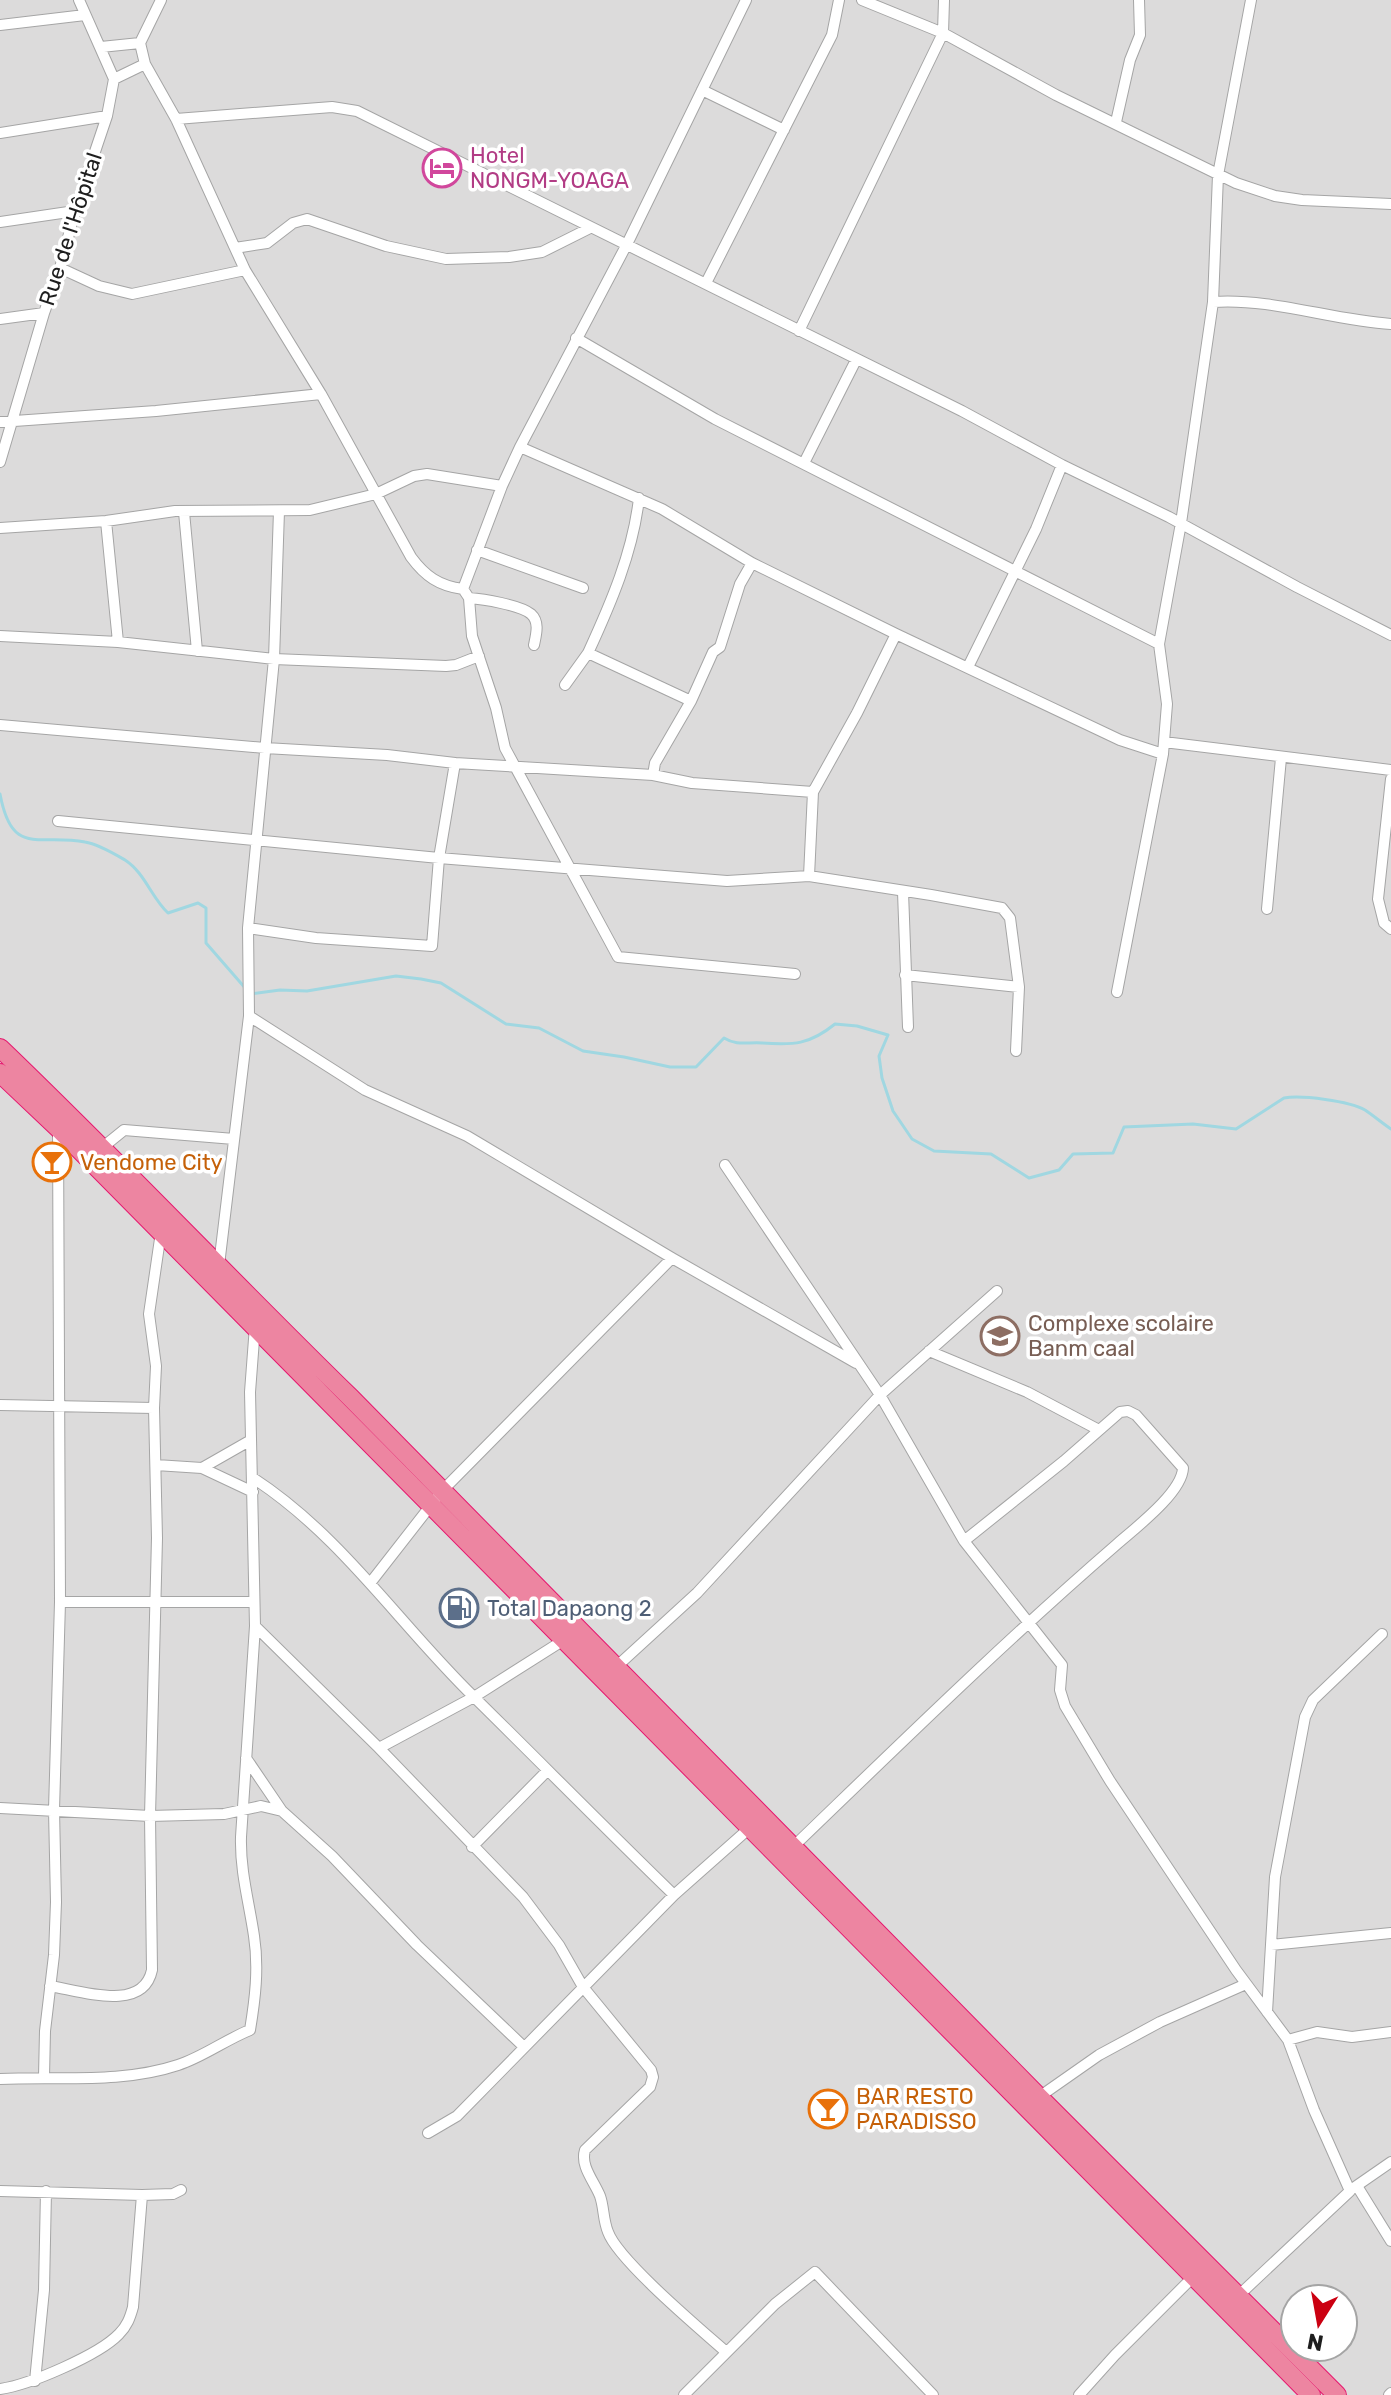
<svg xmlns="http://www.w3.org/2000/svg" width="1391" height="2395" font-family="Rubik,sans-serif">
<rect width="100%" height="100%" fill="#f0eae3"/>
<path fill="#dcdbdb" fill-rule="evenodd" d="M 0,0 L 1391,0 L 1391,2395 L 0,2395 ZM 1295,2299 L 1343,2299 L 1343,2347 L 1295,2347 Z"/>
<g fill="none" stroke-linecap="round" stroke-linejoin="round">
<path stroke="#a0d7e1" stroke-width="3" d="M 0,794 C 12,858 38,833 85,842 C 98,844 113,853 125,860 C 145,873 151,897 168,913 L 198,903 L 206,908 L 206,943 L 246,989
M 251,994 L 280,990 L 307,991 L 396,976 L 421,979 L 441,983 L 506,1024 L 539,1028 L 583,1051 L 624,1057 L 670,1067 L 696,1067 L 724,1038 C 737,1046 747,1042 762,1043 C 794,1045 809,1045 835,1024 L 857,1026 L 888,1035 L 879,1056 L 882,1078 L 893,1111 L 912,1139 L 934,1151 L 991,1154 L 1029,1178 L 1059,1170 L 1073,1154 L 1113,1153 L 1124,1127 L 1193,1124 L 1236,1129 L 1284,1098 C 1302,1095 1349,1101 1365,1110 C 1374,1116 1382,1123 1391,1129"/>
<g stroke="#a5a5a5" stroke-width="12">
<path id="street" d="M 161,0 L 140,43 L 145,64 L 176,119 L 245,270 L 321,394 L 411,557 C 425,576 439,586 463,589 L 469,598 L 472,636 L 496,708 L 505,748 L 618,957 L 795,974
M 862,0 L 943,33 L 1056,95 L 1236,183 L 1275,196 L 1302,200 L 1391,204
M 0,25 L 85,15
M 101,47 L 140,43
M 114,79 L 145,64
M 702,90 L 784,130
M 176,119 L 332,107 L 357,111 L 962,411 L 1062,465 L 1169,517 L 1297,587 L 1391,635
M 1116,122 L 1130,60 L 1140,35 L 1139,0
M 0,133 L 107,116
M 0,222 L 75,211
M 235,248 L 267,243 L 293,223 L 307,219 L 386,246 L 446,259 L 509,257 L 542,252 L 590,228
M 60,268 L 99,286 L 132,294 L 245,270
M 706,283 L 832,35 L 839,0
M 1213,302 L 1218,175 L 1251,0
M 0,319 L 44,313
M 799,331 L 943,33 L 944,0
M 576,338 L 715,419 L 1159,644
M 0,422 L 156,411 L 321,394
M 520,447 L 662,509 L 752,563 L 896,634 L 1120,740 L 1163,754
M 0,462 L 44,313 L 60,268 L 75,211 L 107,116 L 114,79 L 79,0
M 804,463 L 856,360
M 184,512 L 197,651
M 106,521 L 118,642
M 0,528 L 106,521 L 175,511 L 310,510 L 376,494 L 414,476 L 427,474 L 502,486
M 477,550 L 583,588
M 463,589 L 502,486 L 520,447 L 627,244 L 746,0
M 469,598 C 483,599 520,605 531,614 C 540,622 536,635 534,645
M 0,636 L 118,642 L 274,659 L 446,666 L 456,665 L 479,656
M 588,653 C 611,603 633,552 639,498
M 968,667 L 1036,529 L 1062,465
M 565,685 L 588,653 L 691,701
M 0,725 L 265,748 L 387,755 L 455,763 L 653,775 L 692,783 L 813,792
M 1164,742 L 1391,770
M 653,775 L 655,763 L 691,701 L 713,652 L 720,647 L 740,584 L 752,563
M 1391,779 L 1378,899 L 1384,923 L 1391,929
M 58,821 L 439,858 L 727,881 L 809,876 L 931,895 L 1002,908 L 1010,918 L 1019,987 L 1016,1051
M 809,876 L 813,792 L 857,713 L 896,634
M 903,892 L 908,1027
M 1267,909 L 1281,758
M 248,928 L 316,938 L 432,946 L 439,858 L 455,763
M 905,975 L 1019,987
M 1117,992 L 1163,754 L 1167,704 L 1159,644 L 1181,523 L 1213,302 C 1273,298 1331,320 1391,324
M 249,1016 L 365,1090 L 467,1136 L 672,1258 L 856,1363
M 103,1147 L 124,1130 L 234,1139
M 725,1165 L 880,1395 L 964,1541 L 1062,1665 L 1060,1690 L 1065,1706 L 1110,1781 L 1236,1970 L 1288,2040 L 1314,2110 L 1350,2191 L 1238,2296
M 219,1265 L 249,1016 L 248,928 L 274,659 L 279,511
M 929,1351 L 1027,1392 L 1099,1430
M 0,1405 L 154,1408
M 156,1465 L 202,1468 L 253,1492
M 202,1468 L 251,1440
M 253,1478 C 342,1536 399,1624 474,1697 C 541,1763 607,1830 674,1895
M 371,1582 L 442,1491 L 672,1258
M 60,1602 L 254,1602
M 255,1626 L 379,1748 L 523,1897 L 559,1945 L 583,1987 L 651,2070 L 653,2077 L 650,2087 L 585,2150 C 580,2166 594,2181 600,2196 C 604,2207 603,2220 608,2232 C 618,2260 699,2328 725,2351
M 615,1668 L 697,1593 L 880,1395 L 997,1291
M 379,1748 L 474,1697 L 567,1638
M 246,1758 L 282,1811
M 0,1808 L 150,1816 L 224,1814 L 261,1806 L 282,1811 L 332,1856 L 417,1945 L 523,2046
M 794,1846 C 900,1744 1005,1641 1116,1545 C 1134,1529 1182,1493 1183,1468 L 1136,1415 L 1128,1411 L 1120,1412 L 1064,1461 L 964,1541
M 472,1847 L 547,1771
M 1271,1945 L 1391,1933
M 50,1986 C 81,1991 143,2013 152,1970 L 150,1816 L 157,1538 L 154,1408 L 156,1366 L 149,1314 L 161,1232
M 1267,2012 L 1275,1877 L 1305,1717 L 1313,1700 L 1382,1634
M 1288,2040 L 1317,2032 L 1352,2037 L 1391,2032
M 44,2077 L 45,2031 L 54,1955 L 56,1902 L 54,1810 L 60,1602 L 58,1130
M 0,2079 C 59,2076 121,2084 178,2065 C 203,2057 225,2040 250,2030 C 255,2000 259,1968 254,1936 C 249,1902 240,1871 241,1837 L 255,1626 L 250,1392 L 255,1326
M 1039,2097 L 1099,2055 L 1160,2022 L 1246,1984
M 428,2133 L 457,2116 L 674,1895 L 753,1825
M 1357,2186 L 1391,2241
M 1352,2189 L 1391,2162
M 0,2191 L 142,2195 L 173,2194 L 181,2190
M 35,2381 L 44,2290 L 46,2191
M 0,2389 C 29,2385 99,2355 119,2334 C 127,2326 130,2318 133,2307 L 142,2195
M 684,2395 L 775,2304 L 815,2272 L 933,2395
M 1079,2395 L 1115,2355 L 1194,2276
M 1389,2395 L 1391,2393"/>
</g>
<g stroke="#e6176f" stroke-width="20">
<path id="highway" d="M 0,1048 C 119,1162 232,1282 350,1397 L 1039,2097 L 1337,2395
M 0,1073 L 58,1128 L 1311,2395"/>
</g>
<use href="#street" stroke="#fff" stroke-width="10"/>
<use href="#highway" stroke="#ed85a1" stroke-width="18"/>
</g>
<defs>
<g id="hotel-ring" transform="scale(2)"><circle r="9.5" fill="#fff" stroke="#d1479c" stroke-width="1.5"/><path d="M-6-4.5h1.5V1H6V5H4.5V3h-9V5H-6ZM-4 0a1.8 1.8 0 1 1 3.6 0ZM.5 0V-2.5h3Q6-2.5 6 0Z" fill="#d1479c"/></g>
<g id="bar-ring" transform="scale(2)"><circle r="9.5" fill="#fff" stroke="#e8710a" stroke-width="1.5"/><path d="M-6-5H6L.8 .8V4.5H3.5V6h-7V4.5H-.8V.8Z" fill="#e8710a"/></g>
<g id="school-ring" transform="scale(2)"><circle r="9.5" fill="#fff" stroke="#8d6e63" stroke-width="1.5"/><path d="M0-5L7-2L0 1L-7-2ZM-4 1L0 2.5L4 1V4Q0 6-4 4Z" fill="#8d6e63"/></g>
<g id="fuel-ring" transform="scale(2)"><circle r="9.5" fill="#fff" stroke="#5c6f8a" stroke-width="1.5"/><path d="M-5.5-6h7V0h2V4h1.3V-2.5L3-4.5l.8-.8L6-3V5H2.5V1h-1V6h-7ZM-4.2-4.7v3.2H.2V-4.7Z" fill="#5c6f8a"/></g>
</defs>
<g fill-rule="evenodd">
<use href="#hotel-ring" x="442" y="168"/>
<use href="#bar-ring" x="52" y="1162"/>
<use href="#school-ring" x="1000" y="1336"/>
<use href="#fuel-ring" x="459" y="1608"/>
<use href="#bar-ring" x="828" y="2109"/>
</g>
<g text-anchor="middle" stroke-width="7" stroke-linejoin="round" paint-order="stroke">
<g font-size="22" fill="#b23c85" stroke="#fff" text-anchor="start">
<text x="470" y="163">Hotel<tspan x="470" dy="25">NONGM-YOAGA</tspan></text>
</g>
<g font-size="22" fill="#1e1e1e" stroke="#fff">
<text transform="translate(70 229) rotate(-72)" y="8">Rue de l'Hôpital</text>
</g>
<g font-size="22" fill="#c56008" stroke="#fff" text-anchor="start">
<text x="80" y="1170">Vendome City</text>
<text x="856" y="2104">BAR RESTO<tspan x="856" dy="25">PARADISSO</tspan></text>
</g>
<g font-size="22" fill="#785e54" stroke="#fff" text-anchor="start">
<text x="1028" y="1331">Complexe scolaire<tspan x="1028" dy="25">Banm caal</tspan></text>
</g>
<g font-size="22" fill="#4e5e75" stroke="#fff" text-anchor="start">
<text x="487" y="1616">Total Dapaong 2</text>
</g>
</g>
<g transform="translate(1319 2323) rotate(191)"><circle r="38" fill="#ffffff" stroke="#a5a5a5" stroke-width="2"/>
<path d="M0-6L14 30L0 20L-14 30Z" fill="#cb0011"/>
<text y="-12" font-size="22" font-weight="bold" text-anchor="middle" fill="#1e1e1e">N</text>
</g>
</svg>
